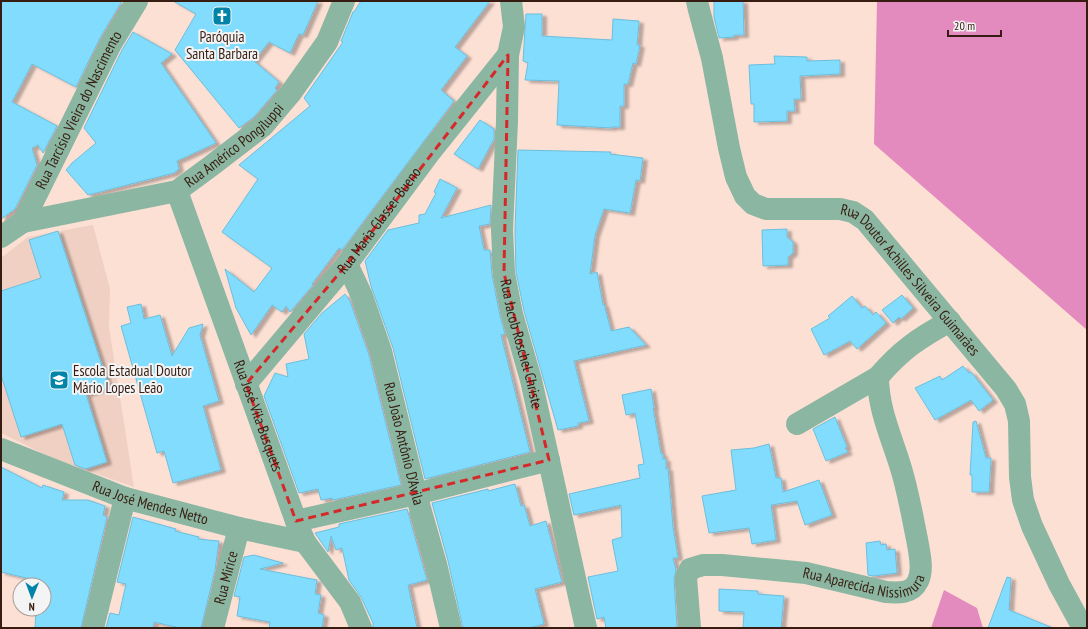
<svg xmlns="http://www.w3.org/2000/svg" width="1088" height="629" font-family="'PT Sans Narrow',sans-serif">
<defs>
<filter id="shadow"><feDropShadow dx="4.5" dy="2.5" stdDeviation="1" flood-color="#0004"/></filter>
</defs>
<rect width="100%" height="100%" fill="#fde0d4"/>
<path fill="#f0d0c2" d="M 93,225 L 110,289 L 109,327 L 134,487 L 54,459 L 1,433 L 1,258 L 28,237 Z"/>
<path fill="#e38bbe" d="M 877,1 L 1087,1 L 1087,330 L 874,144 Z
M 944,590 L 977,608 L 983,628 L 931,628 Z"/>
<path fill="#82dcfe" stroke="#6cbedd" filter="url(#shadow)" d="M 1,1 L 122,1 L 100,38 L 76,87 L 32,64 L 12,102 L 57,126 L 43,153 L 38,145 L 32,148 L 37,165 L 15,209 L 1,219 Z
M 173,1 L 318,1 L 303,35 L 299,34 L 290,53 L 269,42 L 254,61 L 279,82 L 275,88 L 277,90 L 254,117 L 239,128 L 175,50 L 196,14 Z
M 361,1 L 490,1 L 455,47 L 467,56 L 441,90 L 454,101 L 342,250 L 339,248 L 312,284 L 313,285 L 290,312 L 286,306 L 282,312 L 272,305 L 251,335 L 236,308 L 225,269 L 254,292 L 272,268 L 222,232 L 258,179 L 239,165 L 310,106 L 304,98 L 343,42 L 341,41 L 353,12 L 354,12 Z
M 714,1 L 743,1 L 744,35 L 734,35 L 734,37 L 719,38 L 714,17 Z
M 526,14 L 542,14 L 542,36 L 612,40 L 613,19 L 639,21 L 637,45 L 640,45 L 636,64 L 633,63 L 628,84 L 624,84 L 624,106 L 620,106 L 620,127 L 612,127 L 612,128 L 557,125 L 559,81 L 525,80 L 528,63 L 523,61 Z
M 133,32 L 172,54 L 161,63 L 216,143 L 177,161 L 179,169 L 174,173 L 88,195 L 66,170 L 72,163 L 96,143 L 84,128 L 122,50 Z
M 774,56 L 807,57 L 807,61 L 840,60 L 840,74 L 800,76 L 801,99 L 794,99 L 795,111 L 787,111 L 787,121 L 754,122 L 754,104 L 751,104 L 749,65 L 775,64 Z
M 480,120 L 494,129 L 494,139 L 478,169 L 454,154 Z
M 518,150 L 611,152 L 610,154 L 643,158 L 640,181 L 636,180 L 630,213 L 604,209 L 595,235 L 590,274 L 597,272 L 603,305 L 604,304 L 611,331 L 629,327 L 646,345 L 574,361 L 589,421 L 578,423 L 578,426 L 558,430 L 524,311 L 516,272 L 515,230 Z
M 440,179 L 457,188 L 441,218 L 491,205 L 490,224 L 479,226 L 484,250 L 490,250 L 492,275 L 500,316 L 505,334 L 501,335 L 530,452 L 425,479 L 393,348 L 371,286 L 365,261 L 388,230 L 419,223 L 419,215 L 425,214 L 436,193 L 434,192 Z
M 787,229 L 787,237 L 793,242 L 793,253 L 788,257 L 788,265 L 763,266 L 762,230 Z
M 58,231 L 109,387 L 86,394 L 107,462 L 85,469 L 75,465 L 62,424 L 21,437 L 1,375 L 1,291 L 41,278 L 29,240 Z
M 345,294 L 350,301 L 369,355 L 401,485 L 333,500 L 332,498 L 321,500 L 318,489 L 299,493 L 264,396 L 275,373 L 288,377 L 286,364 L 309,359 L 304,334 L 322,313 Z
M 902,295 L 913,308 L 901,319 L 899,317 L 893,323 L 882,310 Z
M 852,296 L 862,308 L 865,306 L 873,315 L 876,312 L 886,323 L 857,349 L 850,341 L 824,355 L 811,329 L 830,318 L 828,316 Z
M 141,304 L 144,319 L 160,315 L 172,356 L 189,328 L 203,324 L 200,335 L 219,401 L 203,406 L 221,470 L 173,483 L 164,451 L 157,453 L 121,326 L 131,323 L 127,307 Z
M 963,366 L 969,373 L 971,372 L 993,400 L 979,411 L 971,400 L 935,420 L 915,388 L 940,376 L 942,380 Z
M 651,389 L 654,408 L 653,408 L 661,454 L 663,454 L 663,459 L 666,459 L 666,469 L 668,468 L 673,527 L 678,558 L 673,558 L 676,570 L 674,579 L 677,628 L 606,628 L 604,617 L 597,619 L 588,577 L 618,571 L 612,540 L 622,537 L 621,505 L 574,515 L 569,494 L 640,478 L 638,465 L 644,464 L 635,413 L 626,415 L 622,395 Z
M 835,417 L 847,447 L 845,448 L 848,452 L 826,461 L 813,429 Z
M 976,421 L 986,458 L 991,458 L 989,492 L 972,492 L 972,475 L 970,475 L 973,422 Z
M 769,444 L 776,478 L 781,478 L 783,492 L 819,480 L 832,515 L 805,525 L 797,501 L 771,505 L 776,540 L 752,544 L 749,528 L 709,533 L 702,496 L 736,490 L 731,450 L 754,448 Z
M 1,467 L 42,488 L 43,485 L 64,492 L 62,500 L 88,500 L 105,506 L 103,515 L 107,517 L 81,628 L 35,628 L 36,609 L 44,609 L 44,585 L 42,585 L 43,582 L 1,572 Z
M 515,484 L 521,506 L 524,505 L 530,526 L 546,521 L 562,582 L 535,589 L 544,624 L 529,628 L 463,628 L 448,561 L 432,503 L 488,489 L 488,491 Z
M 407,509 L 427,580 L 408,585 L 417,628 L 373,628 L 373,623 L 361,597 L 349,580 L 342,548 L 336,550 L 331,536 L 328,552 L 315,533 L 339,527 L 339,524 Z
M 133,517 L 176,529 L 175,531 L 199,537 L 198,539 L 219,541 L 215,570 L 201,628 L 180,628 L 154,622 L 153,628 L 106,628 L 110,613 L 119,615 L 126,584 L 117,582 Z
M 880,541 L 881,545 L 886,544 L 887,550 L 895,549 L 897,573 L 873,576 L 868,575 L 866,543 Z
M 254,555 L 283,563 L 260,569 L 317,580 L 315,594 L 321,595 L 318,613 L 324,615 L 322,628 L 269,628 L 270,622 L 237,616 L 240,597 L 234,596 L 244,557 Z
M 1007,577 L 1011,578 L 1009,610 L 1053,628 L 988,628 Z
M 719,589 L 758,591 L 758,594 L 784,596 L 781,628 L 743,628 L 744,612 L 719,611 Z"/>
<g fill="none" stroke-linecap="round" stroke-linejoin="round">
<g stroke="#8ab6a2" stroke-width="22">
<path id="s1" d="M 511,1 L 514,27 L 508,55 L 507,121 L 502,230 L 504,273 L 512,314 L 531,380 L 586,628"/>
<path id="s2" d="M 697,1 L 699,10 L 712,58 L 729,148 L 736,177 L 745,196 L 753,204 L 766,209 L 840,209 L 853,212 L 865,220 L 1006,389 L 1015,404 L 1019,421 L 1020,477 L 1023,500 L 1032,526 L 1059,584 L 1083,628"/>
<path id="s3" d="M 177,191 L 296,521 L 305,542 L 350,602 L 361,628"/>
<path id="s4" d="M 23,222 L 111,44 L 137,1"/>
<path id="s5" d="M 1,237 L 23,222 L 177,191 L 211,166 L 263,126 L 290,94 L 327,42 L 344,1"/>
<path id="s6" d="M 347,264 L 362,296 L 381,351 L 416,494 L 436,564 L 451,628"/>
<path id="s7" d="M 246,384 L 347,264 L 431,151 L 508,55"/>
<path d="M 797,424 L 878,377"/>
<path id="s8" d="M 1,449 L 125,498 L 239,528 L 305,542"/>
<path d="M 296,521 L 416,494 L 549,460"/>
<path d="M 93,628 L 125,498"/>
<path id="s9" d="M 213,628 L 239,528"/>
<path id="s10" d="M 690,628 L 686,578 L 690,569 L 703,565 L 722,565 L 775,570 L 806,573 L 886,592 C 898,593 912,594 918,581 C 924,569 919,552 917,539 C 912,515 908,490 900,465 C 891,436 878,408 878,377 C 901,350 919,338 950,321"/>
</g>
</g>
<path fill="none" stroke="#d62828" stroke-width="3" stroke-dasharray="8 5" stroke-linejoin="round" d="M 508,55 L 504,273 L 549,460 L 296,521 L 246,384 L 347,264 Z"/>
<defs>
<g id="church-square" transform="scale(1)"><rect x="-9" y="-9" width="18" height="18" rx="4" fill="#0284a8" stroke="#f4f4f4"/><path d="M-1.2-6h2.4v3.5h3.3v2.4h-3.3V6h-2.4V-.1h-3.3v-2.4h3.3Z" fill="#fff"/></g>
<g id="school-square" transform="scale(1)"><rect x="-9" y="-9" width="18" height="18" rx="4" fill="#0284a8" stroke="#f4f4f4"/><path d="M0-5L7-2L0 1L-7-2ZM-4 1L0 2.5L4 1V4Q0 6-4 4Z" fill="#fff"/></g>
</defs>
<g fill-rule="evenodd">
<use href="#church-square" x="222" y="16"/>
<use href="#school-square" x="59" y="380"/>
</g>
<g text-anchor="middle" stroke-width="4" stroke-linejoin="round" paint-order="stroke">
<g font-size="15" fill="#371d11" stroke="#f4f4f4">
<text x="222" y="42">Paróquia<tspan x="222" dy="17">Santa Barbara</tspan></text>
<text x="73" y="376" text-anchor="start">Escola Estadual Doutor<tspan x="73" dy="17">Mário Lopes Leão</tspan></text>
</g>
<g font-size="15" fill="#371d11" stroke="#f4f4f4">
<text dy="5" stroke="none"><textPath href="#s4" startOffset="125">Rua Tarcísio Vieira do Nascimento</textPath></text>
<text dy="5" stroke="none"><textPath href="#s5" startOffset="257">Rua Américo Pongiluppi</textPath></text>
<text dy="5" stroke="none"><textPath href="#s7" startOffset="211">Rua Maria Glasser Bueno</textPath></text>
<text dy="5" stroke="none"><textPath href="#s2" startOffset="402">Rua Doutor Achilles Silveira Guimarães</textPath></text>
<text dy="5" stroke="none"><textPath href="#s1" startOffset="346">Rua Jacob Roschel Christe</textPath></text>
<text dy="5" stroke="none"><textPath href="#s3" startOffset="239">Rua José Vila Busquets</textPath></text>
<text dy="5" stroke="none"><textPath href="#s6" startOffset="189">Rua João Antônio D'Avila</textPath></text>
<text dy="5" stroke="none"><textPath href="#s8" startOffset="159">Rua José Mendes Netto</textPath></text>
<text dy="5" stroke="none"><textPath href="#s10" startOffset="238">Rua Aparecida Nissimura</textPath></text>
<text dy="5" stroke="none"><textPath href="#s9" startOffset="52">Rua Mirice</textPath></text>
</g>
</g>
<rect width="1088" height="629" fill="none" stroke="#371d11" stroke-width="4"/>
<g transform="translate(32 597) rotate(181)"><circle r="19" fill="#f4f4f4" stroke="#a89e99"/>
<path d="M0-3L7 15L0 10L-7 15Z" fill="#0284a8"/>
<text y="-6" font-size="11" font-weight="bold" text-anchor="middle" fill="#371d11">N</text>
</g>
<path d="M948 30v6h53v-6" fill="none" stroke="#371d11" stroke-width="2"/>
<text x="954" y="30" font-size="12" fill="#371d11" stroke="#f4f4f4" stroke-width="3" paint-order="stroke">20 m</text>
</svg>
